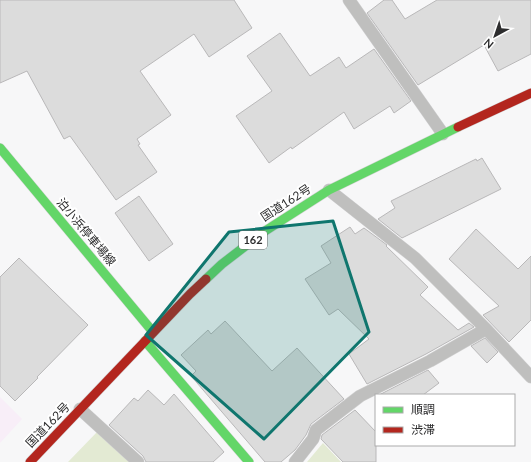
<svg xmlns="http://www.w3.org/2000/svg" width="531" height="462" font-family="Lato,'Noto Sans JP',sans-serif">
<rect width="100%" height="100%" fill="#f7f7f8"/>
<path fill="#f8eef8" d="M 0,397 L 22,419 L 0,443 Z"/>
<path fill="#e3ead3" d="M 97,432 L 129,462 L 68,462 Z
M 323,443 L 341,462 L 307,462 Z"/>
<path fill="#dcdcdc" stroke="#b9b8b9" d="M 0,0 L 234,0 L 252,28 L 209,57 L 194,34 L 140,71 L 171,115 L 137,139 L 140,144 L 138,145 L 157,172 L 116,200 L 70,136 L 64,139 L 27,71 L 0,83 Z
M 384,0 L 392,0 L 405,19 L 437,0 L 531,0 L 531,54 L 498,71 L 484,45 L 418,85 L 367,13 Z
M 280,33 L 310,76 L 339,57 L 346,68 L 374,49 L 411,101 L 394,113 L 390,106 L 354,129 L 344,112 L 292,149 L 291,147 L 269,163 L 236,116 L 272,91 L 247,56 Z
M 482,158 L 501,189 L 402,238 L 378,219 L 395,208 L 391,201 L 476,159 L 477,161 Z
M 139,196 L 173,244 L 149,261 L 115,213 Z
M 350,227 L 355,234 L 364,228 L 387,245 L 386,246 L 428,287 L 420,295 L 458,330 L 469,323 L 474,327 L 426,354 L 367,384 L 349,354 L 369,339 L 338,309 L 329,315 L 305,279 L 331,263 L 321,246 Z
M 476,229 L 518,269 L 531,256 L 531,320 L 509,342 L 483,315 L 499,306 L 449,259 Z
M 19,258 L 88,325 L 37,377 L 38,378 L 15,401 L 0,386 L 0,277 Z
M 225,321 L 272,371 L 297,348 L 344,399 L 311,424 L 306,435 L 295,450 L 281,462 L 265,462 L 191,376 L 196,371 L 181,355 L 208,330 L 211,334 Z
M 485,338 L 498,352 L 487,363 L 471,346 Z
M 428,370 L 439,383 L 423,395 L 379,395 Z
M 148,390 L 164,405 L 174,394 L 224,452 L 213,462 L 146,462 L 143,456 L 109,425 L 134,398 L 138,401 Z
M 355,410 L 376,432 L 376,462 L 343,462 L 321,439 L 322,435 Z"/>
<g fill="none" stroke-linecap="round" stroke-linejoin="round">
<g stroke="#d3d3d4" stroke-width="13">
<path id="lane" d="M 349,0 L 443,134
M 329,190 L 415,258 L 486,329 L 531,377
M 80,409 L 138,462
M 295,462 L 313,439 L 316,430 L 360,396 L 430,361 L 486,329"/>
</g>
<g stroke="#d3d3d4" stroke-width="10">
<path id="fast" d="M 0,148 L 153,332
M 206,279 L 222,264 L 265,231 L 329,190 L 458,127
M 145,341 L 249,462"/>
</g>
<g stroke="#d3d3d4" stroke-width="10">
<path id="jam" d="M 458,127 L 531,93
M 30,462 L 190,294 L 206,279"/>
</g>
<use href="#lane" stroke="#bfbfbe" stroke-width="12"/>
<use href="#fast" stroke="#63d668" stroke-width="9"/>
<use href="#jam" stroke="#b3261e" stroke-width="9"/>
</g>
<path fill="#0f766e" fill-opacity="0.2" stroke="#0f766e" stroke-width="3" stroke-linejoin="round" d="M 333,221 L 369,332 L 264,439 L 146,335 L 229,232 Z"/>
<g text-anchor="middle" stroke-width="4" stroke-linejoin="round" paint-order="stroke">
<rect fill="#fff" stroke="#6c6c6d" stroke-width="1" x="239" y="231" width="28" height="18" rx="3"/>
<g font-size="11" font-weight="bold" fill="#2d2d2e">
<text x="253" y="244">162</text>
</g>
<g font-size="12" fill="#2d2d2e" stroke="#fff">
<text transform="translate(286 203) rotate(-33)" y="4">国道162号</text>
<text transform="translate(86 232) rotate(50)" y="4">泊小浜停車場線</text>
<text transform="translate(48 425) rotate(-46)" y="4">国道162号</text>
</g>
</g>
<rect x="375" y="394" width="140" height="52" fill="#ffffff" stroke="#ababab"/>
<rect x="383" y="407" width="20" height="6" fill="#63d668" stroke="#ababab"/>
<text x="411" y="414" font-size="12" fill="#2d2d2e">順調</text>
<rect x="383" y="427" width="20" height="6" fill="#b3261e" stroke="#ababab"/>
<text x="411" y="434" font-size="12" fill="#2d2d2e">渋滞</text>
<g transform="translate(495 36) rotate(220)" stroke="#ffffff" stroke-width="3" paint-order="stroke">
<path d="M0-3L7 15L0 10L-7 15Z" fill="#2d2d2e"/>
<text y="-6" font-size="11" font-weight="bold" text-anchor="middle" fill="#2d2d2e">N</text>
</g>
</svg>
